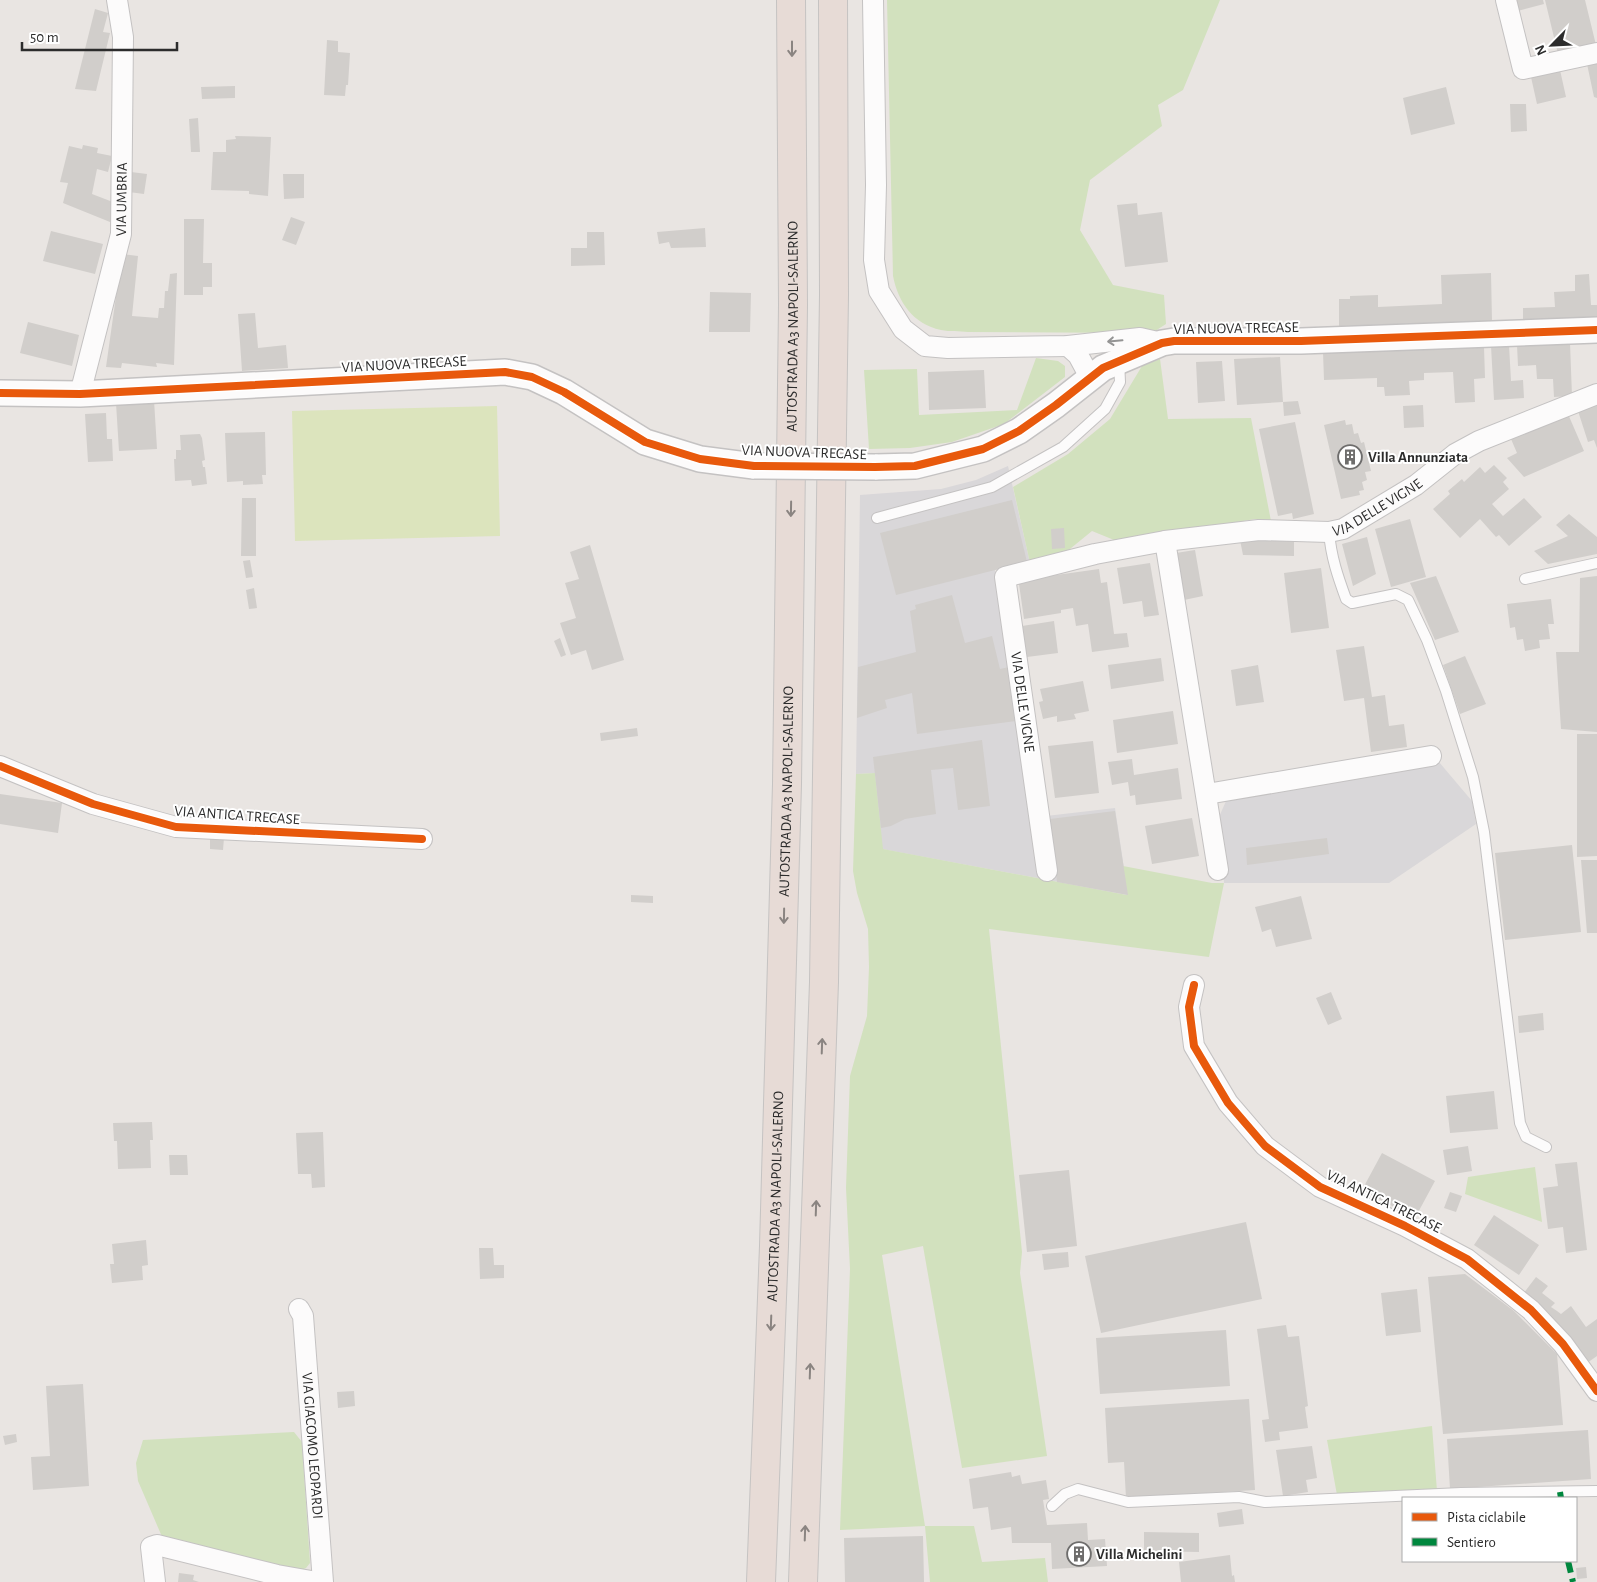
<svg xmlns="http://www.w3.org/2000/svg" width="1597" height="1582" font-family="'Alegreya Sans',sans-serif">
<rect width="100%" height="100%" fill="#e9e5e2"/>
<path fill="#d9d7d9" d="M 1008,466 L 1030,563 L 995,570 L 1029,818 L 1115,808 L 1128,895 L 882,849 L 875,773 L 856,774 L 860,495 L 941,489 L 976,480 Z
M 1439,762 L 1472,801 L 1476,824 L 1389,883 L 1224,883 L 1219,817 L 1226,801 L 1238,795 Z"/>
<path fill="#d2e1be" d="M 887,0 L 1220,0 L 1183,90 L 1158,105 L 1162,126 L 1090,180 L 1080,230 L 1113,285 L 1164,295 L 1166,324 L 1152,333 L 968,332 C 959,331 950,332 941,330 C 913,324 898,302 893,276 Z
M 1036,358 L 1058,361 L 1065,366 L 1065,377 L 1004,424 L 952,442 L 910,448 L 869,449 L 864,370 L 917,369 L 919,415 L 1017,410 Z
M 1160,359 L 1168,419 L 1251,418 L 1271,521 L 1255,519 L 1119,542 L 1092,531 L 1065,553 L 1030,563 L 1013,487 L 1068,454 L 1110,419 L 1142,366 Z
M 875,773 L 883,849 L 1127,895 L 1123,866 L 1212,883 L 1224,883 L 1209,957 L 989,929 L 1022,1252 L 1020,1273 L 1047,1456 L 962,1468 L 923,1246 L 882,1255 L 925,1526 L 974,1526 L 982,1562 L 1045,1558 L 1048,1582 L 930,1582 L 925,1526 L 840,1530 L 850,1269 L 846,1188 L 850,1076 L 867,1016 L 869,967 L 868,929 L 857,893 L 853,871 L 856,774 Z
M 1535,1167 L 1542,1222 L 1465,1194 L 1468,1177 Z
M 1432,1426 L 1437,1491 L 1337,1495 L 1327,1440 Z
M 294,1432 L 302,1442 L 310,1563 L 306,1568 L 299,1571 L 163,1539 L 138,1481 L 136,1463 L 143,1440 Z"/>
<path fill="#dce4bd" d="M 497,406 L 500,536 L 295,541 L 292,411 Z"/>
<path fill="#d1cecb" d="M 1511,0 L 1543,0 L 1544,4 L 1514,12 Z
M 1545,0 L 1585,0 L 1596,45 L 1558,54 Z
M 95,9 L 108,13 L 103,32 L 110,33 L 96,91 L 75,89 Z
M 327,40 L 338,41 L 338,52 L 350,53 L 348,85 L 346,85 L 345,96 L 324,95 Z
M 1597,62 L 1597,98 L 1594,97 L 1587,64 Z
M 1560,70 L 1566,97 L 1537,104 L 1531,77 Z
M 235,86 L 235,98 L 202,99 L 201,87 Z
M 1446,87 L 1455,124 L 1411,135 L 1403,98 Z
M 1510,104 L 1526,104 L 1527,131 L 1511,132 Z
M 198,118 L 200,152 L 191,152 L 189,119 Z
M 235,136 L 271,137 L 268,196 L 249,194 L 249,191 L 211,190 L 213,152 L 226,152 L 226,140 L 236,139 Z
M 83,145 L 98,148 L 97,153 L 112,156 L 108,172 L 97,169 L 92,194 L 118,204 L 110,222 L 63,203 L 68,183 L 60,182 L 69,146 L 82,149 Z
M 131,172 L 147,174 L 144,194 L 129,192 Z
M 283,174 L 304,174 L 304,198 L 284,199 Z
M 1137,203 L 1138,215 L 1162,212 L 1168,262 L 1125,267 L 1117,205 Z
M 291,217 L 305,222 L 296,245 L 282,240 Z
M 184,219 L 204,219 L 203,263 L 212,263 L 212,287 L 203,287 L 203,295 L 184,295 Z
M 705,228 L 706,247 L 671,248 L 669,242 L 659,244 L 657,232 Z
M 51,231 L 103,244 L 95,274 L 43,261 Z
M 587,232 L 604,232 L 605,265 L 571,266 L 571,248 L 587,248 Z
M 122,254 L 138,256 L 132,316 L 158,318 L 159,308 L 164,308 L 165,291 L 168,291 L 170,274 L 177,273 L 174,365 L 156,363 L 157,367 L 122,363 L 121,368 L 106,367 Z
M 1491,273 L 1492,321 L 1339,326 L 1339,299 L 1350,299 L 1350,296 L 1378,295 L 1378,307 L 1442,304 L 1441,275 Z
M 1589,274 L 1591,305 L 1597,305 L 1597,321 L 1523,323 L 1523,308 L 1555,307 L 1554,292 L 1575,291 L 1575,275 Z
M 710,292 L 751,293 L 750,332 L 709,332 Z
M 255,313 L 258,348 L 286,345 L 288,368 L 242,371 L 238,314 Z
M 28,322 L 79,335 L 72,366 L 20,353 Z
M 1570,343 L 1572,396 L 1554,397 L 1553,379 L 1537,379 L 1536,365 L 1518,366 L 1517,345 Z
M 1509,345 L 1511,381 L 1523,380 L 1524,398 L 1494,400 L 1491,346 Z
M 1484,347 L 1485,378 L 1474,379 L 1475,402 L 1455,403 L 1453,372 L 1424,373 L 1424,380 L 1409,381 L 1410,395 L 1385,396 L 1384,387 L 1377,387 L 1377,378 L 1324,380 L 1323,352 Z
M 1280,357 L 1283,402 L 1237,405 L 1234,359 Z
M 1222,361 L 1225,401 L 1198,403 L 1196,362 Z
M 984,370 L 986,408 L 929,410 L 928,372 Z
M 154,400 L 157,449 L 119,451 L 116,403 Z
M 1298,401 L 1301,414 L 1284,416 L 1283,402 Z
M 1597,404 L 1597,448 L 1594,440 L 1588,442 L 1578,411 Z
M 1423,405 L 1424,427 L 1404,428 L 1403,406 Z
M 106,413 L 107,439 L 112,439 L 113,461 L 88,462 L 85,414 Z
M 1568,414 L 1584,451 L 1524,477 L 1507,458 L 1517,453 L 1511,439 Z
M 1345,420 L 1346,425 L 1352,424 L 1354,434 L 1358,433 L 1361,443 L 1364,442 L 1371,471 L 1365,472 L 1367,480 L 1362,482 L 1364,490 L 1359,491 L 1360,495 L 1341,499 L 1324,425 Z
M 1295,422 L 1314,514 L 1293,519 L 1292,513 L 1278,516 L 1259,429 Z
M 265,432 L 266,475 L 262,475 L 263,484 L 243,485 L 243,481 L 227,482 L 225,433 Z
M 200,434 L 202,438 L 205,460 L 202,461 L 203,467 L 205,467 L 207,484 L 192,486 L 191,480 L 175,481 L 174,459 L 176,459 L 176,450 L 181,450 L 180,435 Z
M 1494,465 L 1507,478 L 1503,482 L 1509,489 L 1492,504 L 1503,516 L 1524,498 L 1542,517 L 1509,546 L 1499,535 L 1496,537 L 1480,519 L 1460,538 L 1433,509 L 1450,494 L 1448,491 L 1462,479 L 1464,482 L 1480,467 L 1485,473 Z
M 242,498 L 256,498 L 256,556 L 241,556 Z
M 1012,500 L 1027,562 L 896,595 L 880,533 Z
M 1569,514 L 1597,537 L 1597,554 L 1548,564 L 1534,551 L 1568,536 L 1556,525 Z
M 1410,519 L 1426,577 L 1391,587 L 1375,529 Z
M 1064,528 L 1065,548 L 1052,549 L 1051,529 Z
M 1367,537 L 1376,574 L 1353,586 L 1342,544 Z
M 1240,540 L 1294,540 L 1294,556 L 1243,555 Z
M 590,545 L 624,660 L 592,670 L 586,650 L 571,655 L 560,623 L 576,618 L 565,583 L 579,579 L 570,552 Z
M 1195,550 L 1203,596 L 1184,600 L 1176,553 Z
M 250,560 L 253,577 L 246,578 L 243,561 Z
M 1150,563 L 1159,615 L 1144,617 L 1142,601 L 1123,604 L 1117,568 Z
M 1321,568 L 1329,628 L 1291,633 L 1284,573 Z
M 1099,569 L 1101,583 L 1107,582 L 1114,634 L 1127,633 L 1129,647 L 1092,652 L 1088,624 L 1076,626 L 1073,608 L 1061,610 L 1061,613 L 1024,619 L 1019,584 L 1035,578 Z
M 1436,576 L 1459,632 L 1435,640 L 1410,583 Z
M 1597,576 L 1597,732 L 1561,729 L 1556,652 L 1579,652 L 1580,578 Z
M 254,588 L 257,608 L 249,609 L 246,590 Z
M 952,595 L 965,643 L 992,636 L 1000,669 L 1009,667 L 1016,721 L 917,734 L 912,693 L 885,700 L 887,708 L 857,718 L 858,667 L 916,652 L 910,611 L 916,609 L 915,605 Z
M 1551,599 L 1554,624 L 1548,624 L 1550,639 L 1539,640 L 1540,648 L 1525,651 L 1523,639 L 1517,640 L 1515,627 L 1510,628 L 1507,604 Z
M 1054,621 L 1058,653 L 1027,657 L 1022,626 Z
M 560,638 L 566,655 L 561,657 L 554,641 Z
M 1364,646 L 1372,697 L 1385,695 L 1389,726 L 1404,724 L 1407,747 L 1371,752 L 1364,698 L 1344,701 L 1336,650 Z
M 1465,656 L 1486,704 L 1460,714 L 1443,665 Z
M 1161,658 L 1164,681 L 1111,689 L 1108,665 Z
M 1258,665 L 1264,702 L 1236,706 L 1231,670 Z
M 1083,681 L 1089,711 L 1074,714 L 1076,719 L 1057,722 L 1057,716 L 1043,719 L 1039,702 L 1043,701 L 1040,689 Z
M 1173,711 L 1178,744 L 1117,753 L 1113,720 Z
M 637,728 L 638,736 L 601,741 L 600,733 Z
M 1577,734 L 1597,734 L 1597,856 L 1577,857 Z
M 982,740 L 990,806 L 958,810 L 953,768 L 931,770 L 936,814 L 905,819 L 891,826 L 881,828 L 873,757 Z
M 1093,741 L 1099,793 L 1055,798 L 1048,746 Z
M 1132,759 L 1134,775 L 1178,768 L 1182,799 L 1136,805 L 1135,795 L 1130,796 L 1128,782 L 1112,785 L 1108,762 Z
M 0,794 L 62,803 L 58,833 L 0,824 Z
M 1115,811 L 1128,895 L 1057,882 L 1050,819 Z
M 1192,818 L 1199,856 L 1152,864 L 1145,826 Z
M 210,837 L 224,838 L 223,850 L 210,849 Z
M 1327,838 L 1329,854 L 1247,865 L 1246,848 Z
M 1572,845 L 1581,932 L 1505,940 L 1495,853 Z
M 1581,860 L 1597,860 L 1597,933 L 1587,933 Z
M 631,895 L 653,896 L 653,903 L 631,902 Z
M 1301,896 L 1312,939 L 1276,947 L 1271,929 L 1262,932 L 1255,907 Z
M 1331,992 L 1342,1019 L 1328,1025 L 1316,998 Z
M 1543,1013 L 1544,1030 L 1519,1033 L 1518,1016 Z
M 1494,1091 L 1498,1129 L 1450,1133 L 1446,1096 Z
M 152,1122 L 153,1140 L 150,1140 L 151,1168 L 118,1169 L 117,1141 L 114,1141 L 113,1123 Z
M 323,1132 L 325,1187 L 312,1188 L 311,1174 L 298,1174 L 296,1133 Z
M 1468,1146 L 1472,1171 L 1447,1175 L 1443,1150 Z
M 1382,1153 L 1435,1181 L 1415,1218 L 1362,1190 Z
M 169,1155 L 187,1155 L 188,1175 L 170,1175 Z
M 1577,1162 L 1587,1250 L 1566,1253 L 1563,1227 L 1548,1229 L 1543,1188 L 1558,1186 L 1555,1164 Z
M 1069,1170 L 1077,1246 L 1027,1252 L 1019,1175 Z
M 1450,1192 L 1462,1196 L 1456,1212 L 1444,1208 Z
M 1494,1215 L 1539,1245 L 1519,1275 L 1474,1245 Z
M 1246,1222 L 1262,1299 L 1101,1333 L 1085,1256 Z
M 146,1240 L 148,1265 L 142,1266 L 143,1280 L 112,1283 L 110,1264 L 114,1264 L 112,1244 Z
M 479,1248 L 493,1248 L 494,1265 L 504,1265 L 504,1278 L 480,1279 Z
M 1068,1252 L 1069,1267 L 1044,1270 L 1042,1254 Z
M 1465,1274 L 1514,1311 L 1557,1354 L 1563,1425 L 1443,1434 L 1428,1277 Z
M 1536,1277 L 1548,1286 L 1542,1293 L 1555,1303 L 1551,1307 L 1557,1311 L 1561,1314 L 1571,1306 L 1586,1327 L 1597,1319 L 1597,1356 L 1587,1363 L 1557,1323 L 1523,1294 Z
M 1417,1289 L 1421,1332 L 1386,1336 L 1381,1293 Z
M 1286,1325 L 1288,1337 L 1299,1336 L 1308,1406 L 1305,1407 L 1308,1428 L 1279,1432 L 1280,1440 L 1265,1442 L 1262,1420 L 1269,1419 L 1257,1329 Z
M 1226,1330 L 1230,1386 L 1100,1394 L 1096,1338 Z
M 83,1384 L 89,1486 L 33,1490 L 31,1457 L 50,1456 L 46,1386 Z
M 354,1391 L 355,1406 L 338,1408 L 337,1392 Z
M 1249,1399 L 1255,1490 L 1126,1498 L 1124,1462 L 1108,1463 L 1105,1408 Z
M 1588,1430 L 1591,1479 L 1450,1489 L 1447,1439 Z
M 16,1434 L 17,1442 L 5,1445 L 3,1436 Z
M 1312,1446 L 1317,1478 L 1306,1480 L 1308,1492 L 1283,1496 L 1276,1450 Z
M 1011,1472 L 1012,1477 L 1020,1475 L 1022,1484 L 1046,1480 L 1049,1499 L 1043,1500 L 1047,1525 L 1087,1523 L 1088,1540 L 1105,1539 L 1107,1566 L 1052,1569 L 1051,1543 L 1012,1543 L 1011,1527 L 991,1530 L 988,1507 L 973,1509 L 969,1479 Z
M 1242,1509 L 1244,1524 L 1219,1527 L 1217,1513 Z
M 1144,1532 L 1199,1533 L 1199,1552 L 1144,1551 Z
M 923,1536 L 924,1582 L 845,1582 L 844,1538 Z
M 1230,1555 L 1232,1576 L 1234,1575 L 1235,1582 L 1181,1582 L 1179,1562 Z
M 1586,1567 L 1587,1578 L 1577,1579 L 1576,1568 Z
M 179,1573 L 194,1575 L 193,1580 L 199,1582 L 178,1582 Z"/>
<g fill="none" stroke-linecap="round" stroke-linejoin="round">
<g stroke="#c4c2c2" stroke-width="12">
<path id="service" d="M 877,518 L 992,487 L 1063,447 L 1105,409 L 1120,382 L 1119,361
M 1329,532 C 1331,557 1338,577 1346,599 L 1352,603 L 1396,594 L 1408,600 L 1427,640 L 1446,691 L 1473,777 L 1484,832 L 1520,1123 L 1526,1137 L 1546,1147
M 1525,579 L 1597,563
M 1052,1506 L 1065,1494 L 1078,1489 L 1128,1502 L 1239,1497 L 1265,1502 L 1461,1493 L 1597,1491"/>
</g>
<g stroke="#c4c2c2" stroke-width="22">
<g id="minor">
<path d="M 873,0 L 876,185 L 874,260 L 879,291 L 903,329 L 925,346 L 948,348 L 1068,346 L 1140,338 L 1162,343"/>
<path d="M 1506,0 L 1523,69 L 1597,53"/>
<path d="M 1068,346 L 1078,355 L 1091,379"/>
<path id="s1" d="M 80,394 L 121,234 L 123,37 L 117,0"/>
<path d="M 1165,541 L 1218,870"/>
<path d="M 0,766 L 93,804 L 176,827 L 422,839"/>
<path d="M 1207,794 L 1431,756"/>
<path id="s2" d="M 1047,871 L 1005,577 L 1095,554 L 1165,541 L 1259,530 L 1329,532 L 1343,529 L 1416,485 L 1455,454 L 1479,441 L 1597,394"/>
<path d="M 1194,985 L 1189,1007 L 1194,1046 L 1228,1103 L 1265,1146 L 1320,1187 L 1405,1226 L 1467,1259 L 1531,1310 L 1563,1344 L 1597,1391"/>
<path id="s3" d="M 299,1309 L 303,1316 L 323,1582"/>
<path d="M 155,1582 L 151,1547 L 157,1545 L 277,1575 L 317,1582"/>
</g>
</g>
<g stroke="#c4c2c2" stroke-width="28">
<path id="tertiary" d="M 0,393 L 80,394 L 505,372 L 532,377 L 564,392 L 645,442 L 700,459 L 754,466
M 875,467 L 915,466 L 983,449 L 1019,431 L 1056,405 L 1103,368 L 1162,343 L 1174,341 L 1301,341 L 1597,330"/>
</g>
<g stroke="#c5c3c2" stroke-width="30">
<g id="motorway">
<path id="s4" d="M 761,1582 L 774,1246 L 787,784 L 793,305 L 791,0"/>
<path d="M 803,1582 L 824,982 L 834,295 L 833,0"/>
</g>
</g>
<use href="#service" stroke="#fcfbfb" stroke-width="10"/>
<use href="#minor" stroke="#fcfbfb" stroke-width="20"/>
<use href="#tertiary" stroke="#fcfbfb" stroke-width="25"/>
<use href="#motorway" stroke="#e7dbd6" stroke-width="28"/>
<g stroke="#c4c2c2" stroke-width="28" stroke-linecap="butt">
<path id="tertiary-bridge" d="M 754,466 L 875,467"/>
</g>
<use href="#tertiary-bridge" stroke="#fcfbfb" stroke-width="25"/>
<path stroke="#00873e" stroke-width="6" stroke-dasharray="12 6" stroke-linecap="butt" d="M 1560,1492 L 1561,1498
M 1568,1561 L 1573,1582"/>
<g stroke="#fff" stroke-width="11">
<path id="cycleway" d="M 0,393 L 80,394 L 505,372 L 532,377 L 564,392 L 645,442 L 700,459 L 754,466 L 875,467 L 915,466 L 983,449 L 1019,431 L 1056,405 L 1103,368 L 1162,343 L 1174,341 L 1301,341 L 1597,330
M 0,766 L 93,804 L 176,827 L 422,839
M 1194,985 L 1189,1007 L 1194,1046 L 1228,1103 L 1265,1146 L 1320,1187 L 1405,1226 L 1467,1259 L 1531,1310 L 1563,1344 L 1597,1391"/>
</g>
<use href="#cycleway" stroke="#e8590c" stroke-width="8"/>
</g>
<defs><path id="oneway-shaft" d="M-6 0H5M1.5-3L5.5 0L1.5 3" fill="none" stroke-width="1.6" stroke-linecap="round" stroke-linejoin="round" transform="scale(1.25)"/></defs>
<g stroke="#8a8481">
<use href="#oneway-shaft" transform="translate(792 49) rotate(90)"/>
<use href="#oneway-shaft" transform="translate(791 509) rotate(91)"/>
<use href="#oneway-shaft" transform="translate(784 916) rotate(91)"/>
<use href="#oneway-shaft" transform="translate(822 1046) rotate(-88)"/>
<use href="#oneway-shaft" transform="translate(816 1208) rotate(-88)"/>
<use href="#oneway-shaft" transform="translate(771 1323) rotate(92)"/>
<use href="#oneway-shaft" transform="translate(810 1371) rotate(-88)"/>
<use href="#oneway-shaft" transform="translate(805 1533) rotate(-88)"/>
</g>
<use stroke="#949494" href="#oneway-shaft" transform="translate(1115 341) rotate(175)"/>
<defs>
<g id="building-ring" transform="scale(1.25)"><circle r="9.5" fill="#fff" stroke="#6e6d6c" stroke-width="1.5"/><path d="M-4-6H4V6H1V3H-1V6H-4ZM-2.5-4.3h1.7v1.8h-1.7ZM.8-4.3h1.7v1.8H.8ZM-2.5-1h1.7V.8h-1.7ZM.8-1h1.7V.8H.8Z" fill="#6e6d6c"/></g>
</defs>
<g fill-rule="evenodd">
<use href="#building-ring" x="1350" y="457"/>
<use href="#building-ring" x="1079" y="1554"/>
</g>
<g text-anchor="middle" stroke-width="4" stroke-linejoin="round" paint-order="stroke">
<g font-size="15" fill="#2c2c2c" stroke="#fff">
<text dy="5" stroke="none"><textPath href="#s1" startOffset="200">VIA UMBRIA</textPath></text>
<text dy="5" stroke="none"><textPath href="#s4" startOffset="1256">AUTOSTRADA A3 NAPOLI-SALERNO</textPath></text>
<text transform="translate(1236 328) rotate(-1)" y="5">VIA NUOVA TRECASE</text>
<text transform="translate(404 364) rotate(-3)" y="5">VIA NUOVA TRECASE</text>
<text transform="translate(804 452) rotate(2)" y="5">VIA NUOVA TRECASE</text>
<text dy="5" stroke="none"><textPath href="#s2" startOffset="680">VIA DELLE VIGNE</textPath></text>
<text transform="translate(1023 702) rotate(82)" y="5">VIA DELLE VIGNE</text>
<text dy="5" stroke="none"><textPath href="#s4" startOffset="791">AUTOSTRADA A3 NAPOLI-SALERNO</textPath></text>
<text transform="translate(237 815) rotate(4)" y="5">VIA ANTICA TRECASE</text>
<text dy="5" stroke="none"><textPath href="#s4" startOffset="386">AUTOSTRADA A3 NAPOLI-SALERNO</textPath></text>
<text transform="translate(1384 1201) rotate(26)" y="5">VIA ANTICA TRECASE</text>
<text dy="5" stroke="none"><textPath href="#s3" startOffset="138">VIA GIACOMO LEOPARDI</textPath></text>
</g>
<g font-size="15" font-weight="bold" fill="#2c2c2c" stroke="#fff" text-anchor="start">
<text x="1368" y="462">Villa Annunziata</text>
<text x="1096" y="1559">Villa Michelini</text>
</g>
</g>
<rect x="1402" y="1497" width="175" height="65" fill="#ffffff" stroke="#ababab"/>
<rect x="1412" y="1513" width="25" height="8" fill="#e8590c" stroke="#ababab"/>
<text x="1447" y="1522" font-size="15" fill="#2c2c2c">Pista ciclabile</text>
<rect x="1412" y="1538" width="25" height="8" fill="#00873e" stroke="#ababab"/>
<text x="1447" y="1547" font-size="15" fill="#2c2c2c">Sentiero</text>
<g transform="translate(1552 45) rotate(246)" stroke="#ffffff" stroke-width="4" paint-order="stroke">
<path d="M0-4L9 19L0 12L-9 19Z" fill="#2c2c2c"/>
<text y="-8" font-size="14" font-weight="bold" text-anchor="middle" fill="#2c2c2c">N</text>
</g>
<path d="M22 42v8h155v-8" fill="none" stroke="#2c2c2c" stroke-width="2.5"/>
<text x="30" y="42" font-size="15" fill="#2c2c2c" stroke="#ffffff" stroke-width="4" paint-order="stroke">50 m</text>
</svg>
